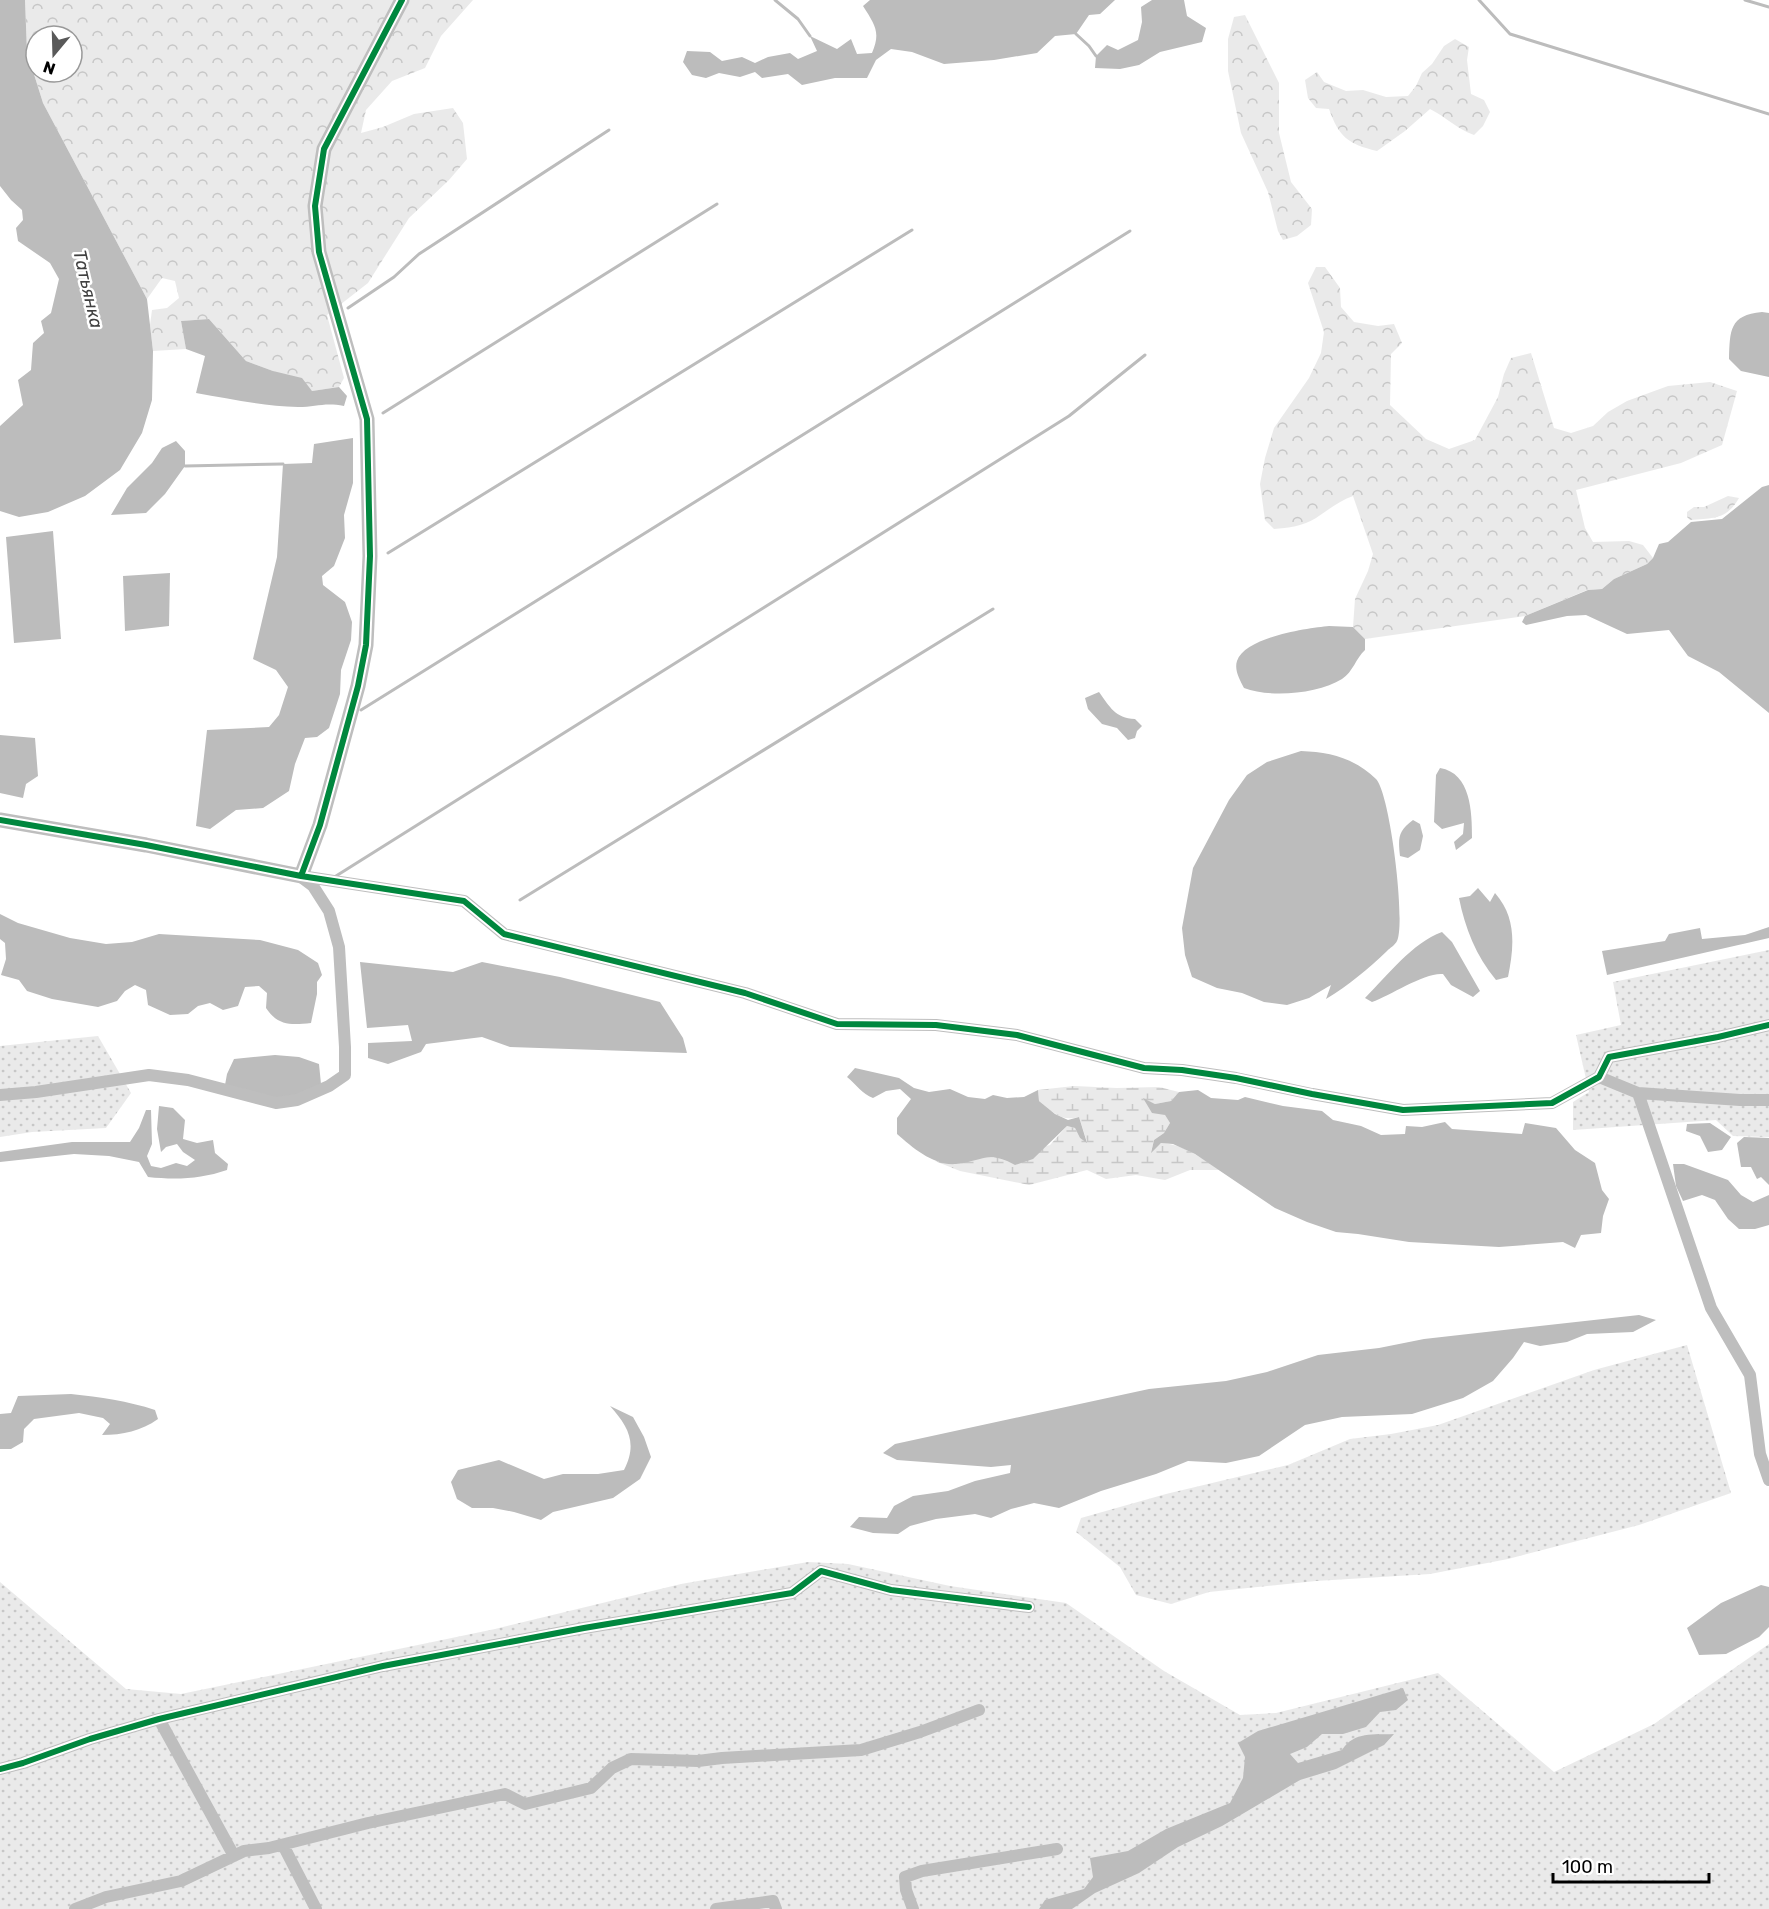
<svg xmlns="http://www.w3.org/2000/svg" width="1769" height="1909" font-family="Rubik,sans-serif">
<defs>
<pattern id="green-dots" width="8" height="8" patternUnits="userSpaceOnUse" patternTransform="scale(1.5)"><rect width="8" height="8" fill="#eaeaea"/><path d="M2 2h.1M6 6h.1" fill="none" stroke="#c7c7c7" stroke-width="1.8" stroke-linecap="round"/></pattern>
<pattern id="forest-crowns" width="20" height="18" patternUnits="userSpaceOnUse" patternTransform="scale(1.5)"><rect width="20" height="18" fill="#eaeaea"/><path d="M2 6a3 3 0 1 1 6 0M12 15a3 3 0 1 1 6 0" fill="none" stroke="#c7c7c7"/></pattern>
<pattern id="wetland-marsh" width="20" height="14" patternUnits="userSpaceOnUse" patternTransform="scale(1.5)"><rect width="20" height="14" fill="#eaeaea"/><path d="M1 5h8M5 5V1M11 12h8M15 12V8" fill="none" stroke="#c7c7c7"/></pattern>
</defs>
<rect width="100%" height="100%" fill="#fff"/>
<path fill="url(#green-dots)" d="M 1769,950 L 1769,1137 L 1733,1136 L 1716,1120 L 1573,1130 L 1573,1102 L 1589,1092 L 1576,1035 L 1621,1025 L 1613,982 Z
M 98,1036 L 131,1093 L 106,1128 L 32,1132 L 0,1137 L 0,1046 Z
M 1687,1345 L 1731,1493 L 1639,1525 L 1508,1559 L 1430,1574 L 1316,1581 L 1209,1592 L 1171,1604 L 1136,1595 L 1120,1567 L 1076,1532 L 1081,1518 L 1166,1494 L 1288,1465 L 1350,1439 L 1391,1434 L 1438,1425 L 1594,1370 Z
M 808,1562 L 848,1564 L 950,1586 L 1066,1603 L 1164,1671 L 1240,1715 L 1276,1713 L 1438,1673 L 1554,1772 L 1654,1724 L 1769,1644 L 1769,1909 L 0,1909 L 0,1582 L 126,1689 L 181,1694 L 495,1629 L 681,1584 Z"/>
<path fill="url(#forest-crowns)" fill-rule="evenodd" d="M 25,0 L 473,0 L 441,36 L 425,68 L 392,81 L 366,110 L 361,133 L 383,127 L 414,114 L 453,108 L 463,123 L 467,159 L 449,180 L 409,218 L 368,283 L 327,315 L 344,378 L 339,387 L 312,391 L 273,371 L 246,361 L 209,319 L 181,321 L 186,349 L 153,351 L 150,325 L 152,310 L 167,308 L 179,298 L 175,281 L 162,278 L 147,299 L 43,103 L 27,52 ZM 36,36 L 72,36 L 72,72 L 36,72 Z
M 1245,15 L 1279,83 L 1279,133 L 1291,182 L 1312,209 L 1311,225 L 1297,236 L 1283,240 L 1278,231 L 1268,192 L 1241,133 L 1228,71 L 1228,39 L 1234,17 Z
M 1455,39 L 1469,47 L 1467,60 L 1471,94 L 1484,100 L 1490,112 L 1483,126 L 1474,135 C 1457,129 1446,117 1430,109 L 1405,131 L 1377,151 C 1348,144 1339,137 1329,109 L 1316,108 L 1308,98 L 1305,80 L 1317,72 L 1324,82 L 1346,91 L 1363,90 L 1386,97 L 1408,96 L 1416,86 L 1422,73 L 1432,64 L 1444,46 Z
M 1316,267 L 1325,267 L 1340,288 L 1341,307 L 1354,322 L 1378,326 L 1394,324 L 1402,343 L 1391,354 L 1390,405 L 1426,439 L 1449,449 L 1475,440 L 1498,397 L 1504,374 L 1511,358 L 1531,353 L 1554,428 L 1571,433 L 1593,426 L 1608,412 L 1627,401 L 1668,386 L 1710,382 L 1737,391 L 1722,445 L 1681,463 L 1576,490 L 1585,528 L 1593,542 L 1629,541 L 1643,545 L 1653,558 L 1647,564 L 1614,579 L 1602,589 L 1587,590 L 1525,616 L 1365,639 L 1353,627 L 1355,599 L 1368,571 L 1373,554 L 1353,496 C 1339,501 1328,510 1316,518 C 1303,526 1288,528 1274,529 L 1265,520 L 1260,484 L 1265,458 L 1274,428 L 1309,378 L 1321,353 L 1324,332 L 1308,283 Z
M 1728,496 L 1739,498 C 1726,520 1714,518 1690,520 L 1687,517 L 1687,512 L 1694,507 L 1704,507 Z"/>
<path fill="url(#wetland-marsh)" d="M 1074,1086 L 1117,1088 L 1159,1087 L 1179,1092 L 1171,1101 L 1155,1104 L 1143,1099 L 1165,1115 L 1170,1123 L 1164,1133 L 1154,1140 L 1151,1152 L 1161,1143 C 1184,1144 1202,1159 1220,1170 L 1190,1170 L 1165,1180 L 1136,1175 L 1106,1179 L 1087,1170 L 1029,1185 L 960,1171 L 935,1161 L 955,1164 L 978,1158 L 1001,1157 L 1050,1145 L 1067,1126 L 1075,1128 L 1080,1138 L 1087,1142 L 1079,1117 C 1061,1122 1053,1112 1039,1101 L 1038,1090 Z"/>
<path fill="#bcbcbc" d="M 0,0 L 25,0 L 27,52 L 43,103 L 147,299 L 153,351 L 152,400 L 142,433 L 120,470 L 85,496 L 48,512 L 19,517 L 0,511 L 0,426 L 23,405 L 18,380 L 31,370 L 33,343 L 44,333 L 41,321 L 51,313 L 59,279 L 50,263 L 18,241 L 16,228 L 23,220 L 22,210 L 11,200 L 0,186 Z
M 870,0 L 1115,0 L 1100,14 L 1089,15 L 1076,34 L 1055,36 L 1037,53 L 994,60 L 944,64 L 912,52 L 891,49 L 876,60 L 867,78 L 835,78 L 802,85 L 788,74 L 762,78 L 755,72 L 740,77 L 719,73 L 706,78 L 692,75 L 683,62 L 687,51 L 710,52 L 722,61 L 742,57 L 755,63 L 768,57 L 790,53 L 798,59 L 817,51 L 810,36 L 837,49 L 851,39 L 857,54 L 872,53 C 881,32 875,25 863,6 Z
M 1152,0 L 1184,0 L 1187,16 L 1206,28 L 1202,42 L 1160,52 L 1139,65 L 1120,69 L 1095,68 L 1096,56 L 1107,45 L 1118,50 L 1138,40 L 1142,22 L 1141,7 Z
M 1762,312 L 1769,313 L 1769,377 L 1741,371 L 1729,359 C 1730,331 1729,315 1762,312 Z
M 209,319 L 246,361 L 273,371 L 302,378 L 312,391 L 339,387 L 347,396 L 344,406 C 325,402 316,407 298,407 C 264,406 230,399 196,393 L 205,356 L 186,349 L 181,321 Z
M 353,438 L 353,483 L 344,515 L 345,538 L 334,566 L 322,576 L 323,585 L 345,602 L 352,622 L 351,640 L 341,670 L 340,694 L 329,728 L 317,737 L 305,738 L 295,764 L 289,791 L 263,808 L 236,810 L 210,829 L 196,826 L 207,730 L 269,727 L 279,715 L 288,687 L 276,670 L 253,659 L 277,557 L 283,464 L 312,463 L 314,444 Z
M 176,441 L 185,451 L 185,466 L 165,494 L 146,513 L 111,515 L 127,488 L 152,463 L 162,448 Z
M 1769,485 L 1769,713 L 1719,672 L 1688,656 L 1669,630 L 1627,634 L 1586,615 L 1567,616 L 1526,625 L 1522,622 L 1525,616 L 1588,590 L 1602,589 L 1614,579 L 1647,564 L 1653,558 L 1659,544 L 1668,542 L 1691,522 L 1722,519 L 1762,487 Z
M 53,531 L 61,639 L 14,643 L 6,537 Z
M 170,573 L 169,626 L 125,631 L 123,576 Z
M 1329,626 L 1353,627 L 1365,639 L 1365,650 C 1356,658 1353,672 1342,679 C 1318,694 1270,698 1244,688 C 1240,680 1234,670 1237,661 C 1245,637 1308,628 1329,626 Z
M 1099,692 C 1110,707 1115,718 1135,719 L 1142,726 L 1137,731 L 1135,738 L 1128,740 L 1117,728 L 1102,724 L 1088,709 L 1085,698 Z
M 0,735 L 35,738 L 38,776 L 26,784 L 23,798 L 0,793 Z
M 1301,751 C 1330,752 1354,758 1376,779 C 1390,793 1406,923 1397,941 C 1395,945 1390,948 1387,951 C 1368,969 1349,985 1326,999 L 1331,985 L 1309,998 L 1287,1005 L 1264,1002 L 1242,993 L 1217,988 L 1192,977 L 1185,955 L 1182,928 L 1193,868 L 1229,800 L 1247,775 L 1267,762 Z
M 1440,768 C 1471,773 1472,812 1472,838 L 1456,850 L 1454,842 L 1463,834 L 1464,823 L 1442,829 L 1434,822 L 1436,775 Z
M 1413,820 L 1420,824 L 1423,836 L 1420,850 L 1408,858 L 1400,856 C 1398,838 1398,831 1413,820 Z
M 1478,888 L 1490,902 L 1495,893 C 1517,918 1514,947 1508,977 L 1496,980 C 1476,956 1465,928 1459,898 L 1470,896 Z
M 0,914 L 18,923 L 70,938 L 106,944 L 132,942 L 159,934 L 260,940 L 298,950 L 318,963 L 322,975 L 317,982 L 317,994 L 311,1023 C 291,1025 278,1026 266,1008 L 267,993 L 259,986 L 245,987 L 238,1006 L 223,1010 L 210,1003 L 198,1006 L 188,1014 L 170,1015 L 148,1005 L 146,990 L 135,985 L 125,991 L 117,1001 L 98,1007 L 52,999 L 27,991 L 19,980 L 1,975 L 6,959 L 5,943 L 0,939 Z
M 1769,927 L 1769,938 L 1607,975 L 1602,951 L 1665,941 L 1669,934 L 1700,928 L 1702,939 L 1745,935 Z
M 1442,932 L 1452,942 L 1480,991 L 1473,997 L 1451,985 L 1443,974 C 1425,972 1391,995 1372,1002 L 1365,998 C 1388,975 1412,943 1442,932 Z
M 360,962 L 453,972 L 482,962 L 560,977 L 660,1002 L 683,1038 L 687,1053 L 510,1047 L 482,1037 L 426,1044 L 421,1052 L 388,1064 L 368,1058 L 368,1043 L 412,1041 L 408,1025 L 367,1028 Z
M 275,1055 L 299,1057 L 319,1064 L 321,1084 L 305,1093 L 280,1099 L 225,1085 L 227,1074 L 234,1059 Z
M 855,1068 L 899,1078 L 914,1088 L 929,1092 L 950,1089 L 968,1097 L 985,1099 L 993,1095 L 1007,1098 L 1024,1097 L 1038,1090 L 1039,1101 L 1055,1114 L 1068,1120 L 1079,1117 L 1087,1143 L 1080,1138 L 1075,1128 L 1067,1126 L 1033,1159 L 1015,1165 C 988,1150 983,1161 956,1164 C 934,1166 913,1148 897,1134 L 897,1118 L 911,1099 L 900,1089 L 886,1091 L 873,1098 C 862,1094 856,1084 847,1077 Z
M 1198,1090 L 1211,1098 L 1238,1100 L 1245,1097 L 1283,1106 L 1322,1111 L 1333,1120 L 1361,1126 L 1381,1135 L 1405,1134 L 1406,1126 L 1422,1127 L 1445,1122 L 1452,1129 L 1522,1134 L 1525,1123 L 1556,1128 L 1575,1150 L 1595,1163 L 1602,1190 L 1609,1199 L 1603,1216 L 1601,1233 L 1581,1235 L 1575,1248 L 1563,1242 L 1499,1247 L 1409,1242 L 1358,1234 L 1336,1232 L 1307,1222 L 1275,1208 L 1195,1154 L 1173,1144 L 1161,1143 L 1151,1153 L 1154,1140 L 1164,1133 L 1170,1123 L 1165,1115 L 1152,1113 L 1143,1098 L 1155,1104 L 1171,1101 L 1179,1092 Z
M 159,1106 L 173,1108 L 185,1120 L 183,1139 L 197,1143 L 213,1140 L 215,1153 L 228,1164 L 227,1170 C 201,1179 176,1180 148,1177 L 139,1162 L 109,1156 L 74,1154 L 0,1162 L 0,1152 L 72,1142 L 130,1142 L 139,1128 L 146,1110 L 151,1110 L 152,1144 L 147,1156 L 151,1166 L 161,1168 L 176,1163 L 187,1166 L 195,1160 L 183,1152 L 177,1144 L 166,1147 L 161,1152 L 157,1129 Z
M 1710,1123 L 1731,1137 L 1722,1150 L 1708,1152 L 1700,1136 L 1686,1131 L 1687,1124 Z
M 1744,1137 L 1769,1138 L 1769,1185 L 1761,1177 L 1757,1179 L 1751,1167 L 1741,1167 L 1737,1143 Z
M 1673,1164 L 1684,1164 L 1728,1180 L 1741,1195 L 1753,1202 L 1769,1195 L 1769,1225 L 1755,1229 L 1739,1229 L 1728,1219 L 1715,1200 L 1702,1195 L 1683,1201 L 1676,1186 Z
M 1639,1315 L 1656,1320 L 1633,1332 L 1587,1334 L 1567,1342 L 1540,1346 L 1524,1342 L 1513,1358 L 1493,1381 L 1463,1398 L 1412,1414 L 1342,1417 L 1305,1425 L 1259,1456 L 1226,1463 L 1188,1461 L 1156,1474 L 1101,1491 L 1059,1508 L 1034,1503 L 1011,1509 L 991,1518 L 975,1514 L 936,1519 L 910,1526 L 898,1534 L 873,1533 L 850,1527 L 859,1517 L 887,1518 L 894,1506 L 913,1496 L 948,1491 L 975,1481 L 1010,1473 L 1011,1465 L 991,1467 L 897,1460 L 883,1453 L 895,1444 L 1149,1389 L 1226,1381 L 1267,1372 L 1318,1355 L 1379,1348 L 1424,1339 Z
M 71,1394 C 100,1397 128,1401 155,1410 L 158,1419 C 141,1431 123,1435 102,1435 L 110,1424 L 103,1418 L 79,1413 L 34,1419 L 24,1429 L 23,1442 L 11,1449 L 0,1449 L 0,1414 L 11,1413 L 18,1396 Z
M 610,1406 L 633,1417 L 644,1437 L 651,1457 L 640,1479 L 613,1498 L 553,1512 L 541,1520 L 514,1512 L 493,1508 L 472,1508 L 457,1499 L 451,1482 L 458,1470 L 499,1460 L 544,1479 L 563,1474 L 598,1474 L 624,1470 C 638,1443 628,1426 610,1406 Z
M 1761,1585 L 1769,1587 L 1769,1627 L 1759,1637 L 1726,1654 L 1699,1655 L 1687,1628 L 1721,1603 Z
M 1403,1688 L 1408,1700 L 1396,1710 L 1380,1712 L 1366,1727 L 1343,1734 L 1322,1734 L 1307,1747 L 1290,1754 L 1298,1763 L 1342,1750 C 1354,1731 1374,1735 1394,1734 L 1384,1745 L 1336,1769 L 1300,1780 L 1222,1826 L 1178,1847 L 1139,1873 L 1095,1893 L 1072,1909 L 1039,1909 L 1045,1900 L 1084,1889 L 1093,1877 L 1090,1858 L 1128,1851 L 1166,1829 L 1230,1803 L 1243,1778 L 1245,1757 L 1238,1743 L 1258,1731 Z"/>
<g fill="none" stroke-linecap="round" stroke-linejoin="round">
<path stroke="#bcbcbc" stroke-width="3" d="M 775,0 L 798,19 L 810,36
M 1479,0 L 1510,34 L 1769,114
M 1745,0 L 1769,7
M 1076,34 L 1089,46 L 1096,56
M 348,308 L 394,277 L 419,254 L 609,130
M 383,413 L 717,204
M 185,466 L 283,464
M 388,553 L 912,230
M 361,710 L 1130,231
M 336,876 L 1069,416 L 1145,355
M 520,900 L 993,609"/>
<path stroke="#bebebe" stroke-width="12" d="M 301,876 L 464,901 L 504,934 L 745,993 L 837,1024 L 936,1025 L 1017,1035 L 1144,1068 L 1182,1070 L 1236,1078 L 1312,1094 L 1403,1110 L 1552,1103 L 1599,1077 L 1609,1057 L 1718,1037 L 1769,1025
M 1599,1077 L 1638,1093 L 1711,1308 L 1750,1375 L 1760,1454 L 1769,1480
M 1638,1093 L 1740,1100 L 1769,1100
M 0,1095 L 36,1092 L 149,1075 L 188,1080 L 276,1103 L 297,1100 L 329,1086 L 345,1075 L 345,1047 L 339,947 L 329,911 L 313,886 L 301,877
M 159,1719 L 234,1856
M 0,1769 L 23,1763 L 90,1739 L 159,1719 L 383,1666 L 584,1628 L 792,1593 L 821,1571 L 891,1590 L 1029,1607
M 283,1845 L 316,1909
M 75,1909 L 106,1897 L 181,1881 L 244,1851 L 269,1848 L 368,1823 L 505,1794 L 525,1804 L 591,1788 L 612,1768 L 631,1759 L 698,1761 L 722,1758 L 861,1750 L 920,1732 L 979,1710
M 716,1909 L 773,1901 L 776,1909
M 913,1909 L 906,1890 L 905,1877 L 922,1871 L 1057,1849"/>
<path stroke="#bebebe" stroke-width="15" d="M 0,820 L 146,845 L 301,876 L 320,825 L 358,686 L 366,645 L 370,556 L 367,419 L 319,252 L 315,206 L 324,149 L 402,0"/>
<g stroke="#fff" stroke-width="10">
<path id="cycleway" d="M 0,820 L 146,845 L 301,876 L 464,901 L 504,934 L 745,993 L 837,1024 L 936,1025 L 1017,1035 L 1144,1068 L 1182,1070 L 1236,1078 L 1312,1094 L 1403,1110 L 1552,1103 L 1599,1077 L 1609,1057 L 1718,1037 L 1769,1025
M 301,876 L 320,825 L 358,686 L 366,645 L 370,556 L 367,419 L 319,252 L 315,206 L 324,149 L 402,0
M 0,1769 L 23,1763 L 90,1739 L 159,1719 L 383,1666 L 584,1628 L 792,1593 L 821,1571 L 891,1590 L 1029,1607"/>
</g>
<use href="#cycleway" stroke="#00873e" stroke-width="6"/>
</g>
<g text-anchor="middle" stroke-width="5" stroke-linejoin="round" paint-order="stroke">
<g font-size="18" font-style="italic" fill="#404040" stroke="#fff">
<text transform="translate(88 289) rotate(77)" y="6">Татьянка</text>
</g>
</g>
<g transform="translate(54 54) rotate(199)"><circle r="28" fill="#ffffff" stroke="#999999" stroke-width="1.5"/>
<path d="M0-4.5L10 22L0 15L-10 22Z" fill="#595959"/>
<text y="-9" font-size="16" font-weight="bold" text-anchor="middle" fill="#000000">N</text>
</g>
<path d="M1553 1873v9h156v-9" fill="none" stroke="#000000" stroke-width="3"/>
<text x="1562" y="1873" font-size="18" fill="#000000" stroke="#ffffff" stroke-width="4.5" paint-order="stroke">100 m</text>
</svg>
